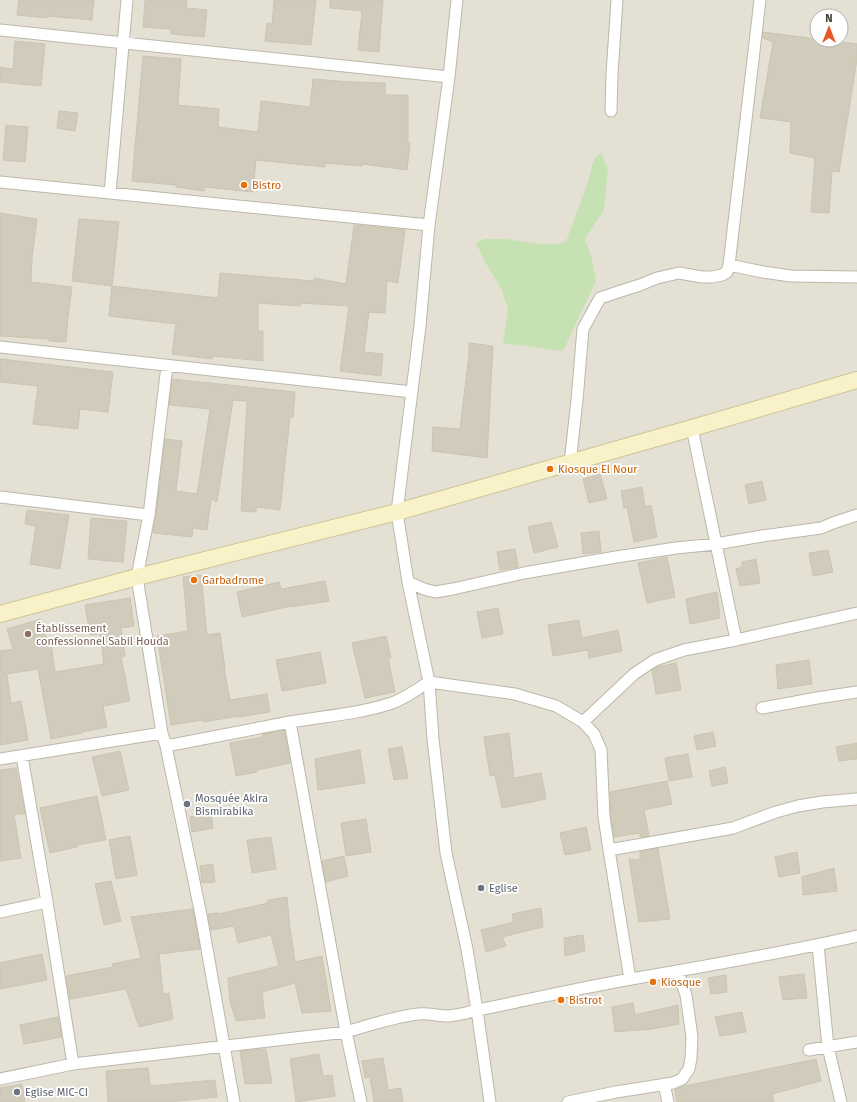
<svg xmlns="http://www.w3.org/2000/svg" width="857" height="1102" font-family="'Fira Sans',sans-serif">
<rect width="100%" height="100%" fill="#f1efe6"/>
<path fill="#e4e1d4" fill-rule="evenodd" d="M 0,0 L 857,0 L 857,1102 L 0,1102 ZM 817,16 L 841,16 L 841,40 L 817,40 Z"/>
<path fill="#c7e2b2" d="M 601,153 L 608,169 L 604,210 L 585,239 L 592,259 L 596,281 L 563,351 L 503,343 L 508,309 L 501,288 L 485,262 L 476,243 L 485,239 L 507,239 L 539,244 L 560,244 L 567,239 L 588,182 L 594,158 Z"/>
<path fill="#d1cbbc" stroke="#cbc4b0" d="M 19,0 L 94,0 L 92,20 L 48,16 L 47,18 L 17,15 Z
M 145,0 L 187,0 L 186,8 L 207,10 L 204,37 L 171,34 L 171,29 L 143,27 Z
M 274,0 L 316,0 L 311,45 L 265,41 L 267,23 L 272,24 Z
M 330,0 L 383,0 L 379,52 L 358,50 L 362,11 L 330,8 Z
M 763,32 L 817,39 L 817,40 L 828,40 L 857,44 L 857,59 L 839,172 L 832,171 L 829,213 L 811,212 L 815,158 L 790,153 L 791,122 L 760,118 L 773,42 L 763,38 Z
M 15,41 L 45,44 L 41,86 L 0,82 L 0,67 L 13,69 Z
M 143,56 L 181,59 L 178,105 L 219,109 L 218,127 L 258,132 L 261,101 L 310,107 L 313,79 L 352,82 L 385,83 L 385,95 L 408,95 L 408,143 L 410,143 L 407,170 L 362,164 L 362,166 L 325,163 L 325,167 L 256,160 L 253,192 L 205,187 L 204,191 L 176,187 L 176,185 L 132,181 Z
M 59,111 L 78,113 L 75,131 L 57,128 Z
M 6,125 L 28,127 L 25,162 L 3,160 Z
M 0,213 L 37,219 L 32,258 L 31,282 L 72,287 L 68,317 L 66,342 L 49,341 L 49,339 L 0,336 Z
M 79,219 L 119,222 L 112,286 L 72,281 Z
M 354,225 L 405,230 L 398,283 L 387,281 L 385,313 L 369,312 L 364,352 L 383,354 L 381,376 L 340,371 L 349,306 L 300,303 L 300,306 L 258,303 L 258,331 L 263,331 L 263,361 L 212,356 L 212,359 L 172,354 L 176,324 L 109,316 L 112,286 L 218,298 L 220,273 L 314,281 L 314,278 L 346,284 Z
M 469,343 L 493,346 L 487,458 L 432,451 L 433,427 L 460,429 L 469,355 Z
M 0,359 L 113,372 L 108,412 L 80,409 L 78,429 L 33,424 L 38,386 L 0,382 Z
M 172,379 L 295,392 L 293,417 L 290,417 L 280,510 L 256,507 L 256,512 L 241,511 L 247,401 L 233,400 L 217,502 L 211,499 L 207,530 L 193,528 L 192,537 L 153,533 L 156,516 L 165,439 L 182,441 L 176,491 L 197,494 L 205,443 L 210,409 L 169,405 Z
M 600,474 L 607,499 L 589,503 L 583,479 Z
M 762,481 L 766,500 L 749,504 L 745,485 Z
M 642,487 L 645,507 L 651,505 L 657,537 L 634,542 L 627,507 L 624,508 L 621,491 Z
M 27,510 L 69,515 L 60,569 L 30,564 L 36,526 L 25,524 Z
M 91,518 L 127,521 L 123,562 L 88,559 Z
M 551,522 L 558,547 L 534,553 L 528,527 Z
M 599,531 L 601,552 L 583,554 L 581,533 Z
M 515,549 L 518,567 L 500,570 L 497,552 Z
M 828,550 L 833,572 L 813,576 L 809,553 Z
M 667,557 L 675,597 L 647,603 L 638,563 Z
M 756,559 L 760,583 L 740,586 L 736,569 L 742,567 L 742,562 Z
M 201,575 L 207,635 L 220,633 L 225,668 L 224,668 L 230,700 L 267,694 L 270,712 L 239,717 L 238,716 L 204,722 L 203,720 L 171,725 L 157,636 L 188,631 L 183,577 Z
M 325,581 L 329,601 L 291,607 L 291,606 L 242,617 L 237,592 L 279,582 L 281,589 Z
M 717,592 L 720,618 L 690,624 L 686,599 Z
M 130,598 L 134,626 L 121,628 L 125,656 L 121,657 L 130,701 L 103,706 L 107,727 L 82,732 L 82,733 L 51,739 L 38,669 L 0,675 L 0,651 L 13,649 L 7,629 L 41,619 L 48,643 L 51,643 L 55,672 L 104,664 L 100,634 L 90,635 L 85,605 Z
M 498,608 L 503,634 L 482,638 L 477,612 Z
M 579,620 L 582,638 L 618,630 L 622,651 L 589,658 L 588,650 L 553,656 L 548,625 Z
M 386,636 L 391,658 L 388,658 L 395,692 L 365,698 L 352,643 Z
M 320,652 L 326,683 L 282,691 L 276,660 Z
M 809,660 L 812,684 L 778,689 L 776,665 Z
M 676,663 L 681,690 L 656,694 L 652,670 L 658,667 Z
M 7,675 L 11,703 L 21,701 L 28,740 L 0,745 L 0,676 Z
M 284,730 L 290,763 L 257,770 L 257,772 L 236,776 L 230,743 L 263,737 L 263,734 Z
M 713,732 L 716,746 L 697,750 L 694,736 Z
M 509,733 L 514,778 L 541,773 L 546,799 L 502,808 L 495,775 L 490,776 L 484,737 Z
M 857,743 L 857,759 L 839,761 L 836,747 Z
M 402,747 L 408,778 L 394,780 L 388,749 Z
M 360,750 L 365,783 L 318,790 L 315,759 Z
M 120,751 L 129,790 L 102,796 L 92,757 Z
M 688,754 L 692,777 L 669,781 L 665,758 Z
M 725,767 L 728,783 L 712,786 L 709,771 Z
M 16,768 L 25,814 L 14,814 L 21,858 L 0,861 L 0,770 Z
M 667,781 L 672,804 L 644,810 L 649,836 L 640,837 L 640,833 L 614,837 L 611,816 L 610,792 Z
M 97,796 L 106,840 L 77,845 L 77,847 L 50,853 L 40,808 Z
M 211,813 L 213,828 L 192,832 L 190,817 Z
M 366,819 L 371,852 L 346,856 L 341,823 Z
M 586,827 L 591,850 L 565,855 L 560,833 Z
M 130,836 L 137,875 L 116,879 L 109,840 Z
M 271,837 L 276,869 L 252,873 L 247,840 Z
M 658,848 L 670,919 L 639,922 L 629,859 L 640,860 L 640,852 Z
M 797,852 L 800,873 L 779,877 L 775,857 Z
M 344,856 L 348,876 L 326,882 L 322,861 Z
M 213,864 L 215,882 L 202,883 L 200,866 Z
M 834,868 L 837,891 L 803,895 L 802,877 Z
M 111,881 L 121,921 L 104,925 L 95,884 Z
M 287,897 L 290,928 L 295,962 L 322,956 L 331,1011 L 302,1013 L 295,983 L 262,992 L 265,1018 L 236,1021 L 230,1001 L 228,978 L 279,966 L 271,935 L 238,943 L 234,926 L 211,930 L 208,914 L 217,913 L 218,914 L 268,903 L 268,900 Z
M 541,908 L 543,927 L 502,937 L 506,946 L 486,952 L 481,930 L 514,922 L 512,914 Z
M 193,909 L 200,949 L 159,954 L 163,994 L 169,993 L 173,1019 L 139,1027 L 126,989 L 70,999 L 66,976 L 113,967 L 112,964 L 141,958 L 131,917 Z
M 583,935 L 585,951 L 565,956 L 564,938 Z
M 42,954 L 47,980 L 0,989 L 0,963 Z
M 804,974 L 807,998 L 783,1000 L 779,977 Z
M 726,975 L 727,992 L 711,994 L 708,978 Z
M 633,1003 L 635,1015 L 678,1005 L 679,1024 L 652,1029 L 615,1032 L 612,1007 Z
M 742,1012 L 746,1032 L 720,1036 L 715,1017 Z
M 58,1017 L 62,1037 L 24,1044 L 20,1025 Z
M 266,1049 L 272,1083 L 245,1084 L 240,1051 Z
M 319,1054 L 323,1076 L 332,1075 L 335,1096 L 296,1102 L 290,1059 Z
M 383,1058 L 388,1090 L 401,1088 L 403,1102 L 374,1102 L 370,1077 L 365,1078 L 362,1061 Z
M 816,1059 L 821,1081 L 772,1094 L 774,1102 L 677,1102 L 675,1090 L 685,1086 Z
M 148,1068 L 150,1086 L 215,1080 L 217,1097 L 169,1102 L 108,1102 L 106,1071 Z
M 22,1084 L 25,1102 L 0,1102 L 0,1088 Z"/>
<g fill="none" stroke-linecap="round" stroke-linejoin="round">
<g stroke="#bbb7a9" stroke-width="13">
<path id="street" d="M 457,0 L 449,77 L 429,225 L 420,326 L 397,512 L 408,582 L 429,682 L 433,739 L 446,853 L 467,949 L 477,1010 L 490,1102
M 0,30 L 449,77
M 611,111 L 612,74 L 617,0
M 0,182 L 429,225
M 110,193 L 127,0
M 729,265 L 763,272 L 791,276 L 857,277
M 0,347 L 412,392
M 167,366 L 149,515 L 137,577 L 162,733 L 166,746 L 201,915 L 234,1102
M 570,463 L 577,400 L 583,329 L 600,298 L 621,291 L 640,285 L 657,278 L 679,273 L 702,277 L 712,277 L 722,275 L 727,272 L 729,265 L 760,0
M 0,497 L 149,515
M 408,582 L 424,589 L 435,592 L 453,589 L 524,573 L 616,557 L 676,548 L 716,544 L 762,536 L 821,528 L 833,523 L 857,515
M 736,640 L 857,613
M 762,708 L 817,698 L 857,692
M 290,722 L 346,1032 L 361,1102
M 583,722 L 634,674 L 655,660 L 684,650 L 736,640 L 692,428
M 166,746 C 207,738 248,730 290,722 C 324,716 359,714 392,703 C 406,698 417,689 429,682 L 515,694 L 556,706 L 583,722 L 594,734 L 601,750 L 604,817 L 609,850 L 630,979
M 22,756 L 47,902 L 73,1064
M 0,759 L 162,733
M 609,850 L 733,828 L 776,812 L 798,806 L 822,802 L 857,799
M 0,912 L 47,902
M 818,945 L 828,1047 L 841,1102
M 809,1050 L 857,1042
M 0,1079 L 73,1064 L 346,1032 C 370,1025 393,1017 418,1014 C 429,1013 439,1016 449,1016 C 459,1015 468,1013 477,1010 C 528,1000 580,988 631,979 C 707,966 782,953 857,936
M 664,1084 L 668,1102
M 568,1102 L 616,1092 L 673,1083 L 682,1079 L 689,1069 L 691,1058 L 692,1037 L 686,995 L 678,972"/>
</g>
<g stroke="#ccc499" stroke-width="18">
<path id="secondary" d="M 0,614 L 137,577 L 397,512 L 692,428 L 857,380"/>
</g>
<use href="#street" stroke="#fff" stroke-width="11"/>
<use href="#secondary" stroke="#f9f2c8" stroke-width="16"/>
</g>
<g fill="#e8710a" stroke="#fff" stroke-width="1.5">
<circle cx="244" cy="185" r="4"/>
<circle cx="550" cy="469" r="4"/>
<circle cx="194" cy="580" r="4"/>
<circle cx="653" cy="982" r="4"/>
<circle cx="561" cy="1000" r="4"/>
</g>
<circle fill="#8d6e63" stroke="#fff" stroke-width="1.5" cx="28" cy="634" r="4"/>
<g fill="#6b7280" stroke="#fff" stroke-width="1.5">
<circle cx="187" cy="804" r="4"/>
<circle cx="481" cy="888" r="4"/>
<circle cx="17" cy="1092" r="4"/>
</g>
<g text-anchor="middle" stroke-width="3.5" stroke-linejoin="round" paint-order="stroke">
<g font-size="11" fill="#c56008" stroke="#fff" text-anchor="start">
<text x="252" y="189">Bistro</text>
<text x="558" y="473">Kiosque El Nour</text>
<text x="202" y="584">Garbadrome</text>
<text x="661" y="986">Kiosque</text>
<text x="569" y="1004">Bistrot</text>
</g>
<g font-size="11" fill="#785e54" stroke="#fff" text-anchor="start">
<text x="36" y="632">Établissement<tspan x="36" dy="13">confessionnel Sabil Houda</tspan></text>
</g>
<g font-size="11" fill="#5b616d" stroke="#fff" text-anchor="start">
<text x="195" y="802">Mosquée Akira<tspan x="195" dy="13">Bismirabika</tspan></text>
<text x="489" y="892">Eglise</text>
<text x="25" y="1096">Eglise MIC-CI</text>
</g>
</g>
<g transform="translate(829 28)"><circle r="19" fill="#ffffff" stroke="#b4b2af"/>
<path d="M0-3L7 15L0 10L-7 15Z" fill="#e55829"/>
<text y="-6" font-size="11" font-weight="bold" text-anchor="middle" fill="#433f36">N</text>
</g>
</svg>
